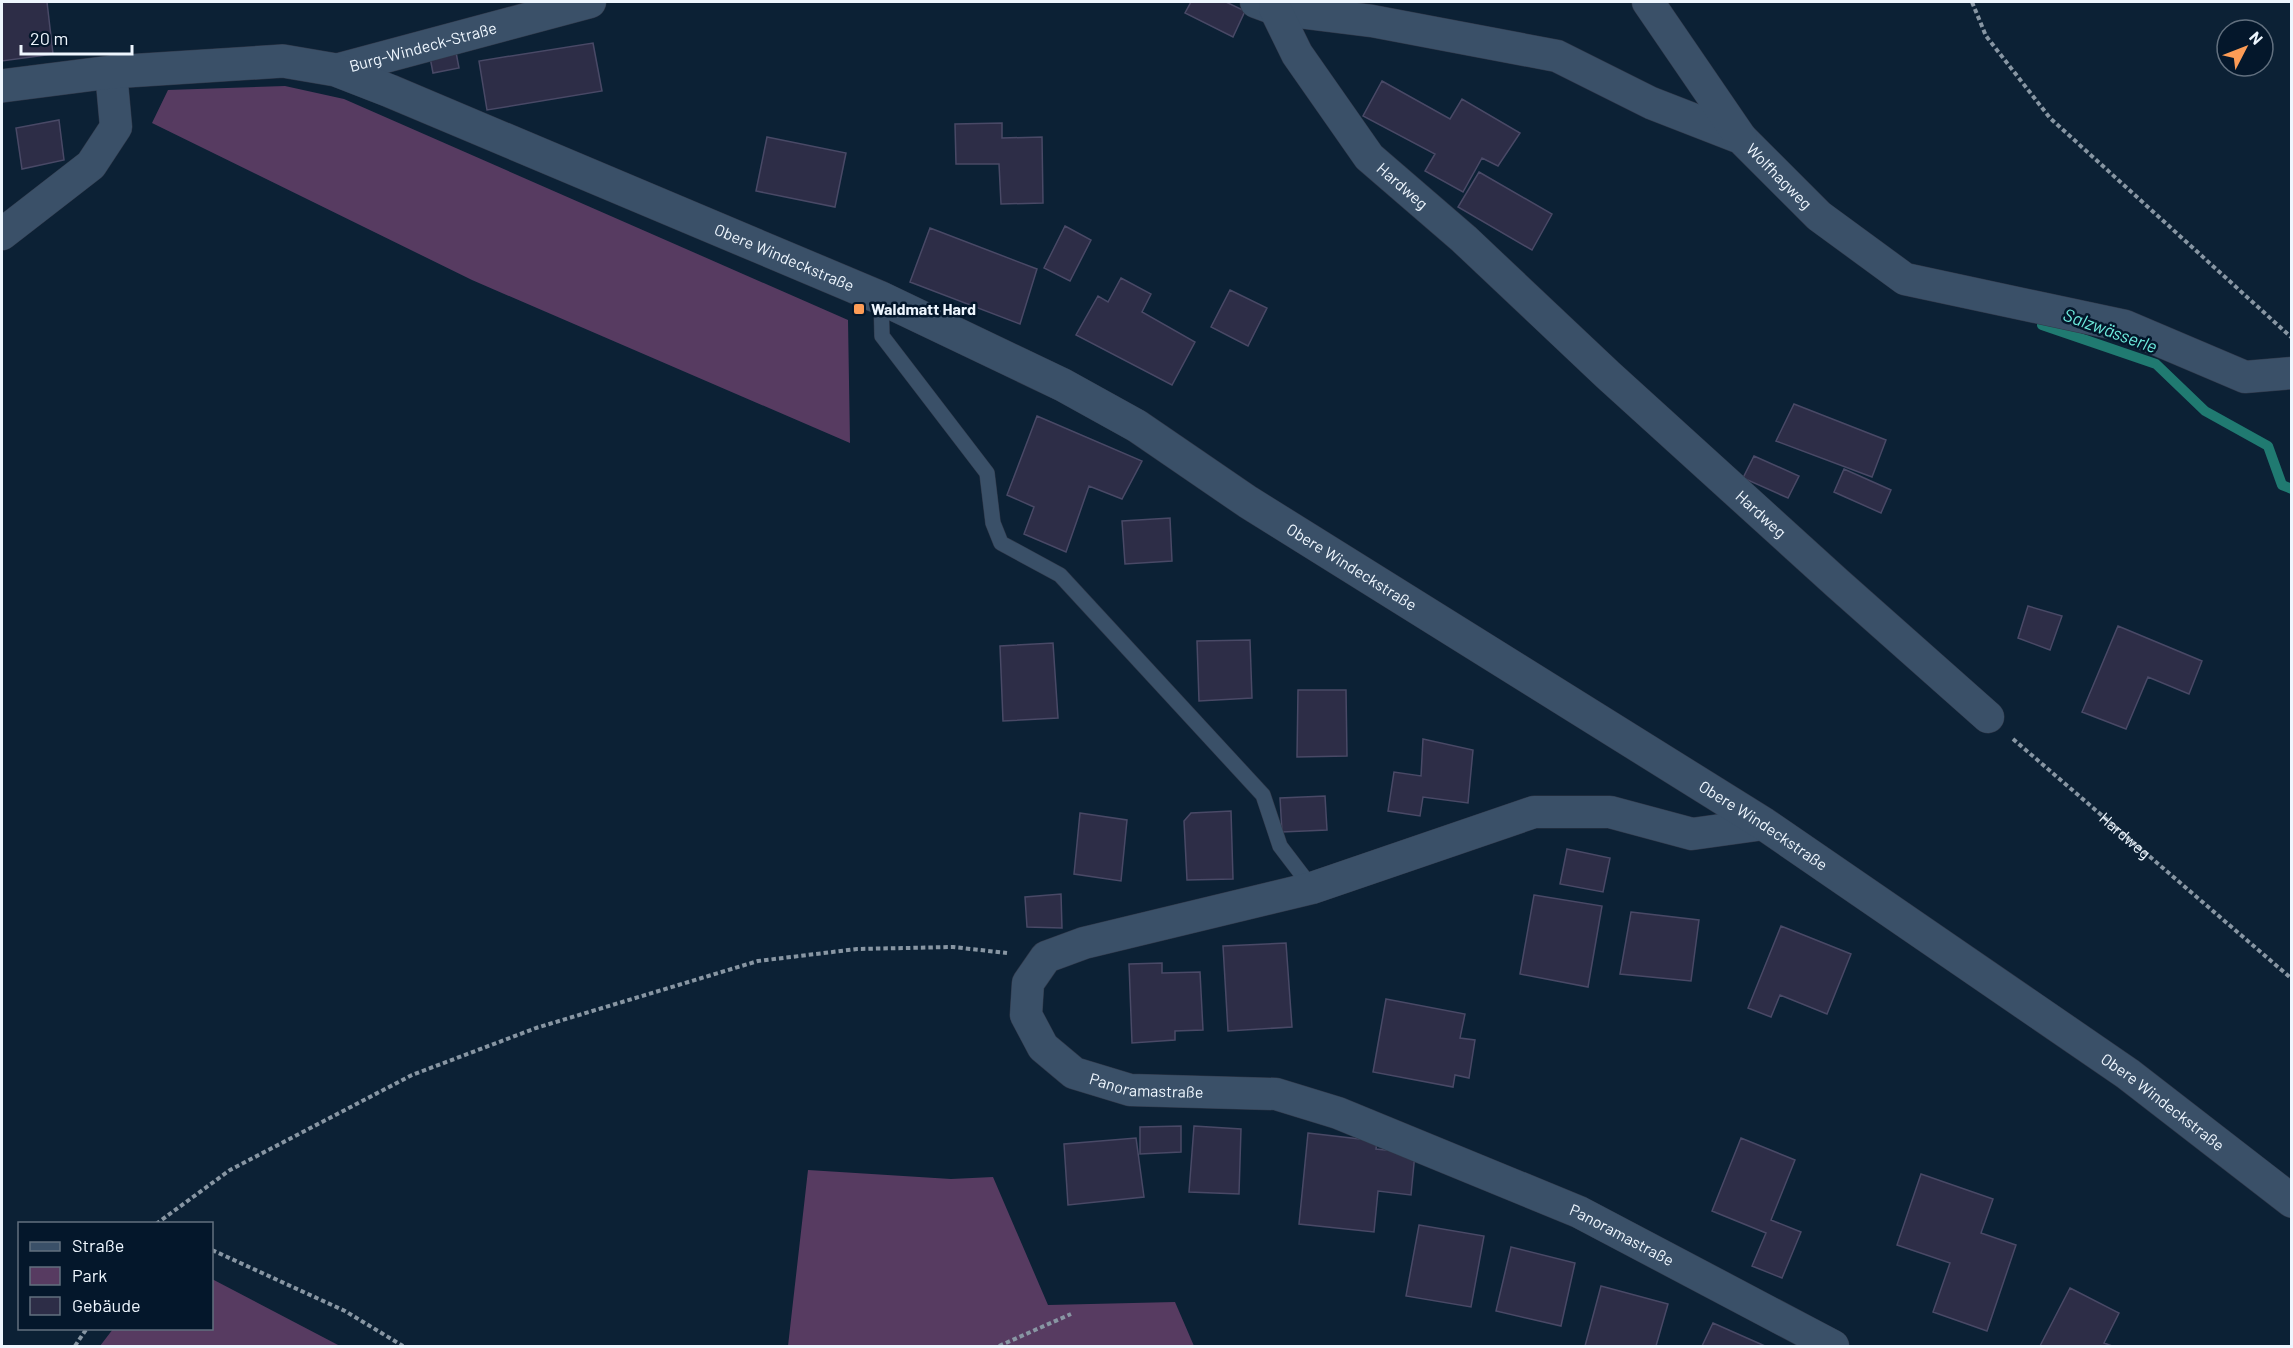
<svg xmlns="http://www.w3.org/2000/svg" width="2293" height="1348" font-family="Barlow,sans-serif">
<rect width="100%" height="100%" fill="#0c2135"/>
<path fill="#573b61" d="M 285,86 L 344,99 L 848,320 L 850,443 L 472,280 L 152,123 L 168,90 Z
M 808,1170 L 951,1179 L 993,1177 L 1048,1305 L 1175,1302 L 1194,1346 L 788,1346 Z
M 212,1279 L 340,1346 L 100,1346 L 113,1329 L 212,1328 Z"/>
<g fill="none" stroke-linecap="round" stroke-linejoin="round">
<path stroke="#207a71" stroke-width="10" d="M 2042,325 L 2156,364 L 2205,411 L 2268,446 L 2282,485 L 2292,489"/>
</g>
<path fill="#2d2d47" stroke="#494966" stroke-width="1.5" d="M 2,2 L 47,2 L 53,54 L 2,61 Z
M 1191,2 L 1226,2 L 1245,11 L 1233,37 L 1185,13 Z
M 593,43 L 602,91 L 487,110 L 479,61 Z
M 455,47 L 459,68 L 433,73 L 429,52 Z
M 1382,81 L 1450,119 L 1462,99 L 1520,133 L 1498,166 L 1482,158 L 1463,192 L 1425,171 L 1435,154 L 1363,116 Z
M 59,120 L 64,160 L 22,169 L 16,128 Z
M 1002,123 L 1002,138 L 1042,137 L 1043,203 L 1001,204 L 999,164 L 956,164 L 955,124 Z
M 767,137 L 846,153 L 835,207 L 756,191 Z
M 1479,172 L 1552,214 L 1532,250 L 1458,207 Z
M 1065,226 L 1091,240 L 1070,281 L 1044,268 Z
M 930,228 L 1037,269 L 1020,324 L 910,282 Z
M 1121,278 L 1151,294 L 1142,312 L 1195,342 L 1172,385 L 1076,335 L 1098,296 L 1108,302 Z
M 1230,290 L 1267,308 L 1248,346 L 1211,327 Z
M 1794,404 L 1886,440 L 1872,477 L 1776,441 Z
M 1037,416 L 1142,461 L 1122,499 L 1089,486 L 1066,552 L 1024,534 L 1034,507 L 1007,495 Z
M 1754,456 L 1799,476 L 1788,498 L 1743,478 Z
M 1844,469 L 1891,490 L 1881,513 L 1834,492 Z
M 1170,518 L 1172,561 L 1125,564 L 1122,521 Z
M 2028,606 L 2062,616 L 2050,650 L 2018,638 Z
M 2118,626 L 2202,661 L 2189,694 L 2148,677 L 2126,729 L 2082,712 Z
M 1250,640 L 1252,698 L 1199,701 L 1197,641 Z
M 1053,643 L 1058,718 L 1003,721 L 1000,646 Z
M 1298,690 L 1346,690 L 1347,756 L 1297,757 Z
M 1423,739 L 1473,750 L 1468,803 L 1423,797 L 1420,816 L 1388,811 L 1394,772 L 1421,776 Z
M 1325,796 L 1327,830 L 1282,832 L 1280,798 Z
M 1231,811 L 1233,879 L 1187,880 L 1184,821 L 1191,813 Z
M 1080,813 L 1127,820 L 1121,881 L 1074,874 Z
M 1567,849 L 1610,858 L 1603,892 L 1560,884 Z
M 1061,894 L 1062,928 L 1027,927 L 1025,897 Z
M 1534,895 L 1602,906 L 1588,987 L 1520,974 Z
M 1631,912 L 1699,920 L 1691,981 L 1620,974 Z
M 1781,926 L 1851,954 L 1827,1014 L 1780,995 L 1771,1017 L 1748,1008 Z
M 1286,943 L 1292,1027 L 1228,1031 L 1223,946 Z
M 1162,963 L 1162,973 L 1200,972 L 1203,1030 L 1175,1031 L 1175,1040 L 1132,1043 L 1129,964 Z
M 1386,999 L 1465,1014 L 1460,1038 L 1475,1040 L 1469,1078 L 1455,1075 L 1453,1087 L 1373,1072 Z
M 1181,1126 L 1181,1152 L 1140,1154 L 1140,1127 Z
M 1194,1126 L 1241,1129 L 1239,1194 L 1189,1192 Z
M 1308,1133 L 1377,1141 L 1376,1149 L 1415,1153 L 1411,1195 L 1378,1191 L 1374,1232 L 1299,1224 Z
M 1136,1138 L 1144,1197 L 1068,1205 L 1064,1144 Z
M 1741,1138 L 1795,1160 L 1771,1220 L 1801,1232 L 1782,1278 L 1752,1266 L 1766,1233 L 1712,1211 Z
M 1921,1174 L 1993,1199 L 1981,1233 L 2016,1245 L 1987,1331 L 1933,1312 L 1950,1263 L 1897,1245 Z
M 1419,1225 L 1484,1236 L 1471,1307 L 1406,1296 Z
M 1511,1247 L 1575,1263 L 1561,1326 L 1496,1311 Z
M 1601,1286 L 1668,1304 L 1656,1346 L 1585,1346 Z
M 2070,1288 L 2119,1313 L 2104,1343 L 2112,1346 L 2040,1346 Z
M 1713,1323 L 1765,1346 L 1702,1346 Z"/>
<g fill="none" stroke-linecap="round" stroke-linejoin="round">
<defs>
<path id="service" d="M 881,298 L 882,336 L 987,473 L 993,523 L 1001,543 L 1060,575 L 1263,795 L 1280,846 L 1312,888"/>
<g id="minor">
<path id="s2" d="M 1256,2 L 1275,9 L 1372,21 L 1557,56 L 1651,103 L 1741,138 L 1819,216 L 1905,279 L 2125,326 L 2245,377 L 2292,373"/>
<path d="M 1648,2 L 1741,138"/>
<path id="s3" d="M 1275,9 L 1297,54 L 1369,157 L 1464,239 L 1608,375 L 1837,583 L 1988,717"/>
<path id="s4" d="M 336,70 L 590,2"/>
<path d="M 2,234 L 91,165 L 116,127 L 111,72"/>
<path id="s5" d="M 1764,824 L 1692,834 L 1610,812 L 1534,812 L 1312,888 L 1084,943 L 1046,957 L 1028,983 L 1026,1015 L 1043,1047 L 1074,1073 L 1130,1090 L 1276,1094 L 1338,1113 L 1579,1212 L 1833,1346"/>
</g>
<g id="tertiary">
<path id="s6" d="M 2,86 L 111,72 L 283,61 L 336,70 L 390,91 L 881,298 L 1063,385 L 1137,426 L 1248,502 L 1764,824 L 2128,1074 L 2292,1201"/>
</g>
</defs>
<use href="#service" stroke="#303849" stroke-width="16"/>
<use href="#minor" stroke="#303849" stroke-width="33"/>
<use href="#tertiary" stroke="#303849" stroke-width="34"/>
<g stroke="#8896a3" stroke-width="4" stroke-dasharray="4.5 3" stroke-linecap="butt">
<path d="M 1972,2 L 1986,36 L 2050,118 L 2291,337"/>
<path id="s1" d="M 2013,739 L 2292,979"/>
<path d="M 156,1224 L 230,1170 L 412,1075 L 536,1028 L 758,961 L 857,949 L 953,947 L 1007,953"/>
<path d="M 212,1250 L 345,1311 L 403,1346"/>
<path d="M 75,1346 L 87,1328"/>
<path d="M 999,1346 L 1071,1314"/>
</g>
<use href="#service" stroke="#3a5068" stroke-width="15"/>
<use href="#minor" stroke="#3a5068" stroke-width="32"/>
<use href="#tertiary" stroke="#3a5068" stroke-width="33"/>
</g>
<rect fill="#fd9c56" stroke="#04172b" stroke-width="2" x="853" y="303" width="12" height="12" rx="3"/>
<g text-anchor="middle" stroke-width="5" stroke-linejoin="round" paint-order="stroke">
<g font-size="16" fill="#eef6fe" stroke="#04172b">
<text dy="6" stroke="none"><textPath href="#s4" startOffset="90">Burg-Windeck-Straße</textPath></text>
<text dy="6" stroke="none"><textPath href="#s2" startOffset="562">Wolfhagweg</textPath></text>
<text dy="6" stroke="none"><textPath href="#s3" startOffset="220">Hardweg</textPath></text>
<text dy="6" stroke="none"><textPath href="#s6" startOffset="822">Obere Windeckstraße</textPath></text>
<text dy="6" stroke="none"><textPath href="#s3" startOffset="706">Hardweg</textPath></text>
<text dy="6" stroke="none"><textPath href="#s6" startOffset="1470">Obere Windeckstraße</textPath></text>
<text dy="6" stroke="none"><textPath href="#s6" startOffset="1956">Obere Windeckstraße</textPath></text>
<text dy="6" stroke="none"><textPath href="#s1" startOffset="148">Hardweg</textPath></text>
<text dy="6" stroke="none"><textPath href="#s5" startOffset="958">Panoramastraße</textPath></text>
<text dy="6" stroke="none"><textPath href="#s6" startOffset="2442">Obere Windeckstraße</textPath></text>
<text dy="6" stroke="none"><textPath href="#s5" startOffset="1462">Panoramastraße</textPath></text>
</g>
<g font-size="16" font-weight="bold" fill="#eef6fe" stroke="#04172b" text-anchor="start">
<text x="871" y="315">Waldmatt Hard</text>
</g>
<g font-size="18" font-style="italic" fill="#6eebdd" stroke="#04172b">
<text transform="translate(2110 331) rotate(20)" y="6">Salzwässerle</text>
</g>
</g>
<rect width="2293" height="1348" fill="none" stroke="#eef6fe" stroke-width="6"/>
<rect x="18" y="1222" width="195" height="108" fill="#04172b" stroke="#62707f" stroke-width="1.5"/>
<rect x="30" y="1242" width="30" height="9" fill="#3a5068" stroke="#62707f" stroke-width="1.5"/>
<text x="72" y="1252" font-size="18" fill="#eef6fe">Straße</text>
<rect x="30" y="1267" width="30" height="18" fill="#573b61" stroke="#62707f" stroke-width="1.5"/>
<text x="72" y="1282" font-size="18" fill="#eef6fe">Park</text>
<rect x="30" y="1297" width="30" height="18" fill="#2d2d47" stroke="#62707f" stroke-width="1.5"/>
<text x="72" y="1312" font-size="18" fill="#eef6fe">Gebäude</text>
<g transform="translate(2245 48) rotate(48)"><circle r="28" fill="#04172b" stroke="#62707f" stroke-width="1.5"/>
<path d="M0-4.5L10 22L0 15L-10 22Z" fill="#fd9c56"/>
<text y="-9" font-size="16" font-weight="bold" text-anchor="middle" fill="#eef6fe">N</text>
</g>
<path d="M21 45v9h111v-9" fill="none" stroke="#eef6fe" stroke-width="3"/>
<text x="30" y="45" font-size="18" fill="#eef6fe" stroke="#04172b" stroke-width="4.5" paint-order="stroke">20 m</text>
</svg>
